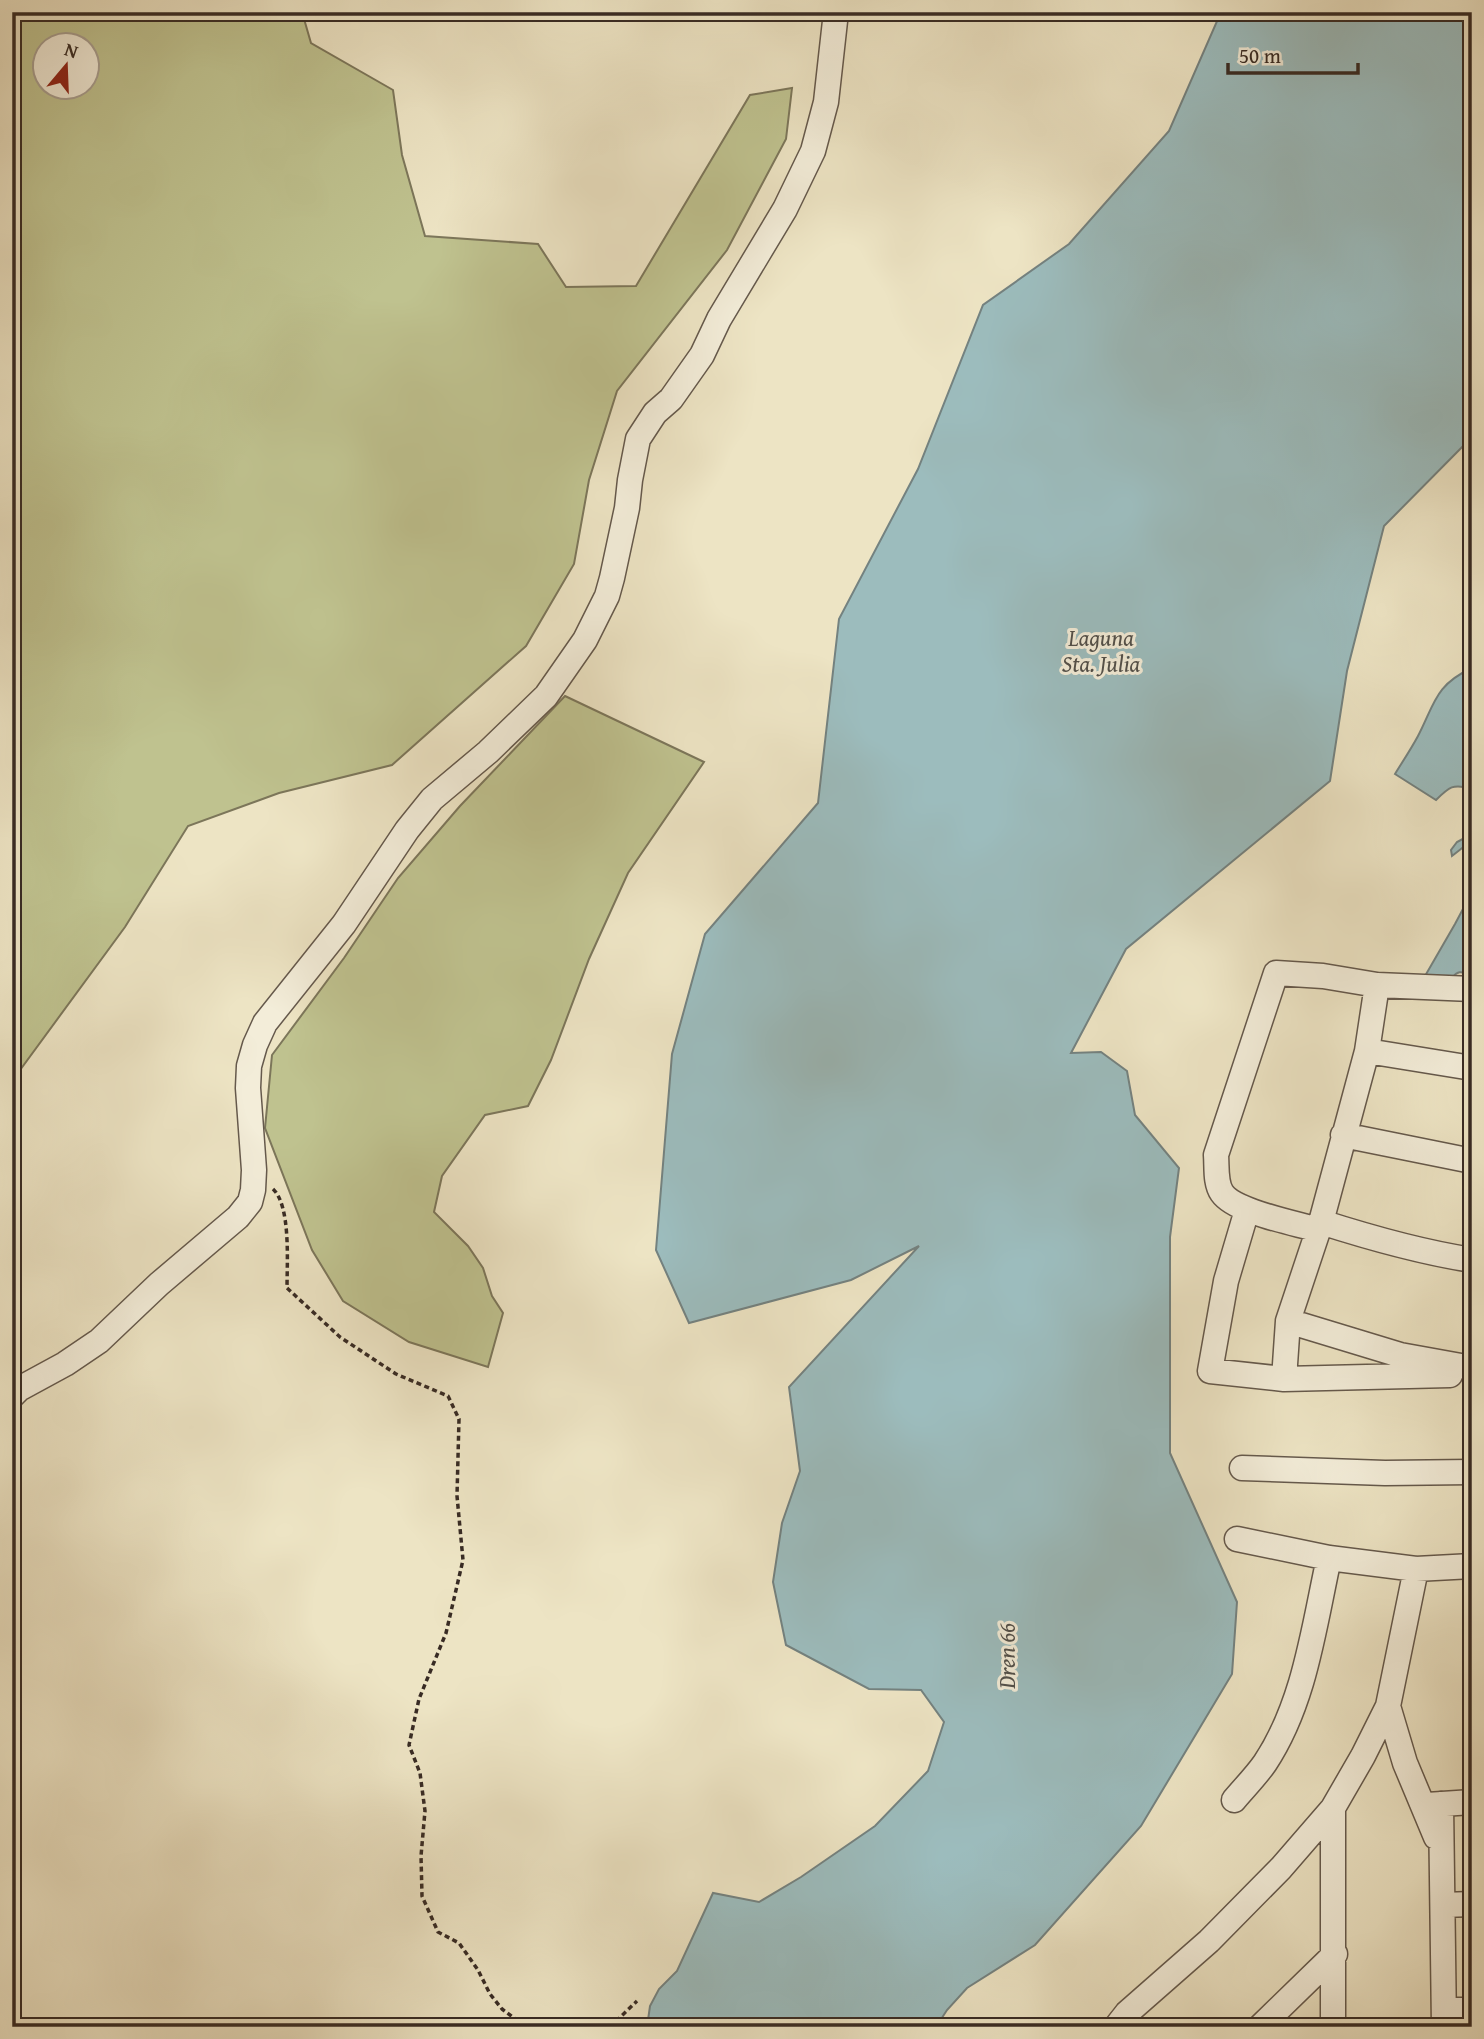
<svg xmlns="http://www.w3.org/2000/svg" width="1484" height="2039" font-family="'Gentium Book Plus',serif">
<rect width="100%" height="100%" fill="#ede4c4"/>
<filter id="stains"><feTurbulence type="fractalNoise" baseFrequency=".00286" numOctaves="4"/><feColorMatrix values="0 0 0 0 .2 0 0 0 0 .09 0 0 0 0 .02 0 0 0 .5 -.17"/></filter>
<radialGradient id="worn" r=".72"><stop offset=".6" stop-color="#630" stop-opacity="0"/><stop offset="1" stop-color="#630" stop-opacity=".3"/></radialGradient>
<path fill="#bfc28f" stroke="#7c765a" stroke-width="2" fill-rule="evenodd" d="M 12,12 L 302,12 L 311,43 L 393,90 L 402,155 L 425,236 L 538,244 L 566,287 L 636,286 L 750,95 L 792,88 L 786,139 L 727,250 L 617,391 L 589,480 L 574,564 L 526,646 L 392,765 L 279,793 L 188,826 L 125,927 L 12,1081 ZM 46,46 L 88,46 L 88,88 L 46,88 Z
M 565,696 L 704,762 L 628,873 L 589,959 L 551,1060 L 528,1106 L 485,1115 L 442,1176 L 434,1212 L 468,1246 L 483,1268 L 492,1296 L 503,1313 L 488,1367 L 409,1342 L 343,1301 L 312,1250 L 265,1128 L 272,1055 L 344,958 L 398,878 L 460,806 Z"/>
<path fill="#9cbcbd" stroke="#748280" stroke-width="2" d="M 1221,12 L 1472,12 L 1472,437 L 1384,526 L 1347,671 L 1330,781 L 1126,949 L 1071,1053 L 1101,1052 L 1127,1071 L 1135,1115 L 1179,1168 L 1170,1237 L 1170,1453 L 1237,1602 L 1232,1674 L 1141,1826 L 1035,1945 L 967,1988 L 947,2010 L 936,2027 L 647,2027 L 650,2006 L 659,1989 L 677,1971 L 713,1893 L 759,1902 L 801,1877 L 875,1826 L 928,1771 L 944,1722 L 921,1690 L 869,1689 L 786,1645 L 773,1582 L 782,1523 L 800,1471 L 789,1387 L 919,1246 L 851,1280 L 689,1323 L 656,1250 L 672,1054 L 705,934 L 818,803 L 839,619 L 918,469 L 983,305 L 1069,244 L 1169,131 Z
M 1472,668 L 1472,789 C 1453,783 1449,787 1436,800 L 1395,774 C 1403,761 1411,749 1418,736 C 1435,703 1435,685 1472,668 Z
M 1472,827 L 1472,846 L 1466,845 L 1452,856 L 1451,850 L 1457,842 L 1470,835 Z
M 1472,892 L 1472,975 C 1463,973 1459,969 1453,977 L 1425,976 L 1455,924 Z"/>
<g fill="none" stroke-linecap="round" stroke-linejoin="round">
<defs>
<path id="minor" d="M 1367,1051 L 1472,1068
M 1343,1135 L 1472,1161
M 1247,1210 L 1226,1281 L 1210,1371 L 1284,1379 L 1288,1321 L 1321,1222 L 1367,1051 L 1377,985
M 1321,1222 C 1371,1238 1420,1252 1472,1260
M 1318,1230 C 1295,1223 1235,1212 1222,1193 C 1215,1183 1217,1167 1216,1155 L 1276,973 L 1323,976 L 1377,985 L 1472,989
M 1288,1321 L 1400,1355 L 1472,1368
M 1284,1379 L 1450,1375
M 12,1396 L 19,1389 L 65,1364 L 99,1341 L 159,1284 L 238,1217 L 250,1202 L 253,1190 L 254,1170 L 248,1088 L 249,1066 L 255,1045 L 265,1023 L 344,924 L 407,830 L 432,799 L 488,752 L 546,696 L 585,640 L 607,596 L 612,578 L 627,508 L 630,480 L 638,439 L 655,413 L 671,399 L 702,355 L 719,319 L 785,209 L 813,151 L 826,102 L 836,12
M 1242,1468 L 1385,1473 L 1472,1472
M 1237,1539 L 1329,1558 L 1416,1569 L 1472,1566
M 1388,1706 L 1405,1763 L 1436,1837
M 1234,1800 C 1244,1788 1256,1776 1265,1763 C 1305,1703 1314,1626 1329,1558
M 1441,1804 L 1444,2027
M 1427,1805 L 1472,1802
M 1333,1808 L 1333,2027
M 1443,1905 L 1472,1904
M 1444,2010 L 1472,2010
M 1116,2027 L 1127,2013 L 1209,1941 L 1281,1868 L 1333,1808 L 1363,1756 L 1388,1706 L 1416,1569
M 1260,2027 L 1335,1954"/>
</defs>
<use href="#minor" stroke="#65594c" stroke-width="27"/>
<path stroke="#382b24" stroke-width="3.5" stroke-dasharray="5 3.5" stroke-linecap="butt" d="M 273,1189 C 291,1206 287,1263 287,1288 L 340,1337 L 396,1374 L 448,1396 L 459,1419 L 457,1496 L 463,1560 L 446,1633 L 419,1699 L 409,1745 L 420,1773 L 425,1811 L 421,1856 L 422,1896 L 438,1932 L 459,1943 L 478,1970 L 490,1994 L 502,2009 L 526,2027
M 610,2027 L 637,2001"/>
<use href="#minor" stroke="#f3edd9" stroke-width="24"/>
</g>
<g text-anchor="middle" stroke-width="6" stroke-linejoin="round" paint-order="stroke">
<g font-size="23" font-style="italic" fill="#514f4a" stroke="#f3edd9">
<text x="1101" y="646">Laguna<tspan x="1101" dy="26">Sta. Julia</tspan></text>
<text transform="translate(1007 1656) rotate(-90)" y="8">Dren 66</text>
</g>
</g>
<rect width="1484" height="2039" fill="none" stroke="#ede4c4" stroke-width="42"/>
<rect x="14" y="14" width="1456" height="2011" fill="none" stroke="#382b24" stroke-width="3.5"/>
<rect x="21" y="21" width="1442" height="1997" fill="none" stroke="#382b24" stroke-width="2"/>
<g transform="translate(66 66) rotate(19)"><circle r="33" fill="#f3edd9" stroke="#a89f91" stroke-width="2"/>
<path d="M0-5L12 26L0 18L-12 26Z" fill="#8f2418"/>
<text y="-10" font-size="19" font-weight="bold" text-anchor="middle" fill="#382b24">N</text>
</g>
<path d="M1228 63v10h130v-10" fill="none" stroke="#382b24" stroke-width="3.5"/>
<text x="1239" y="63" font-size="21" fill="#382b24" stroke="#f3edd9" stroke-width="5" paint-order="stroke">50 m</text>
<rect width="100%" height="100%" filter="url(#stains)"/>
<rect width="100%" height="100%" fill="url(#worn)"/>
</svg>
